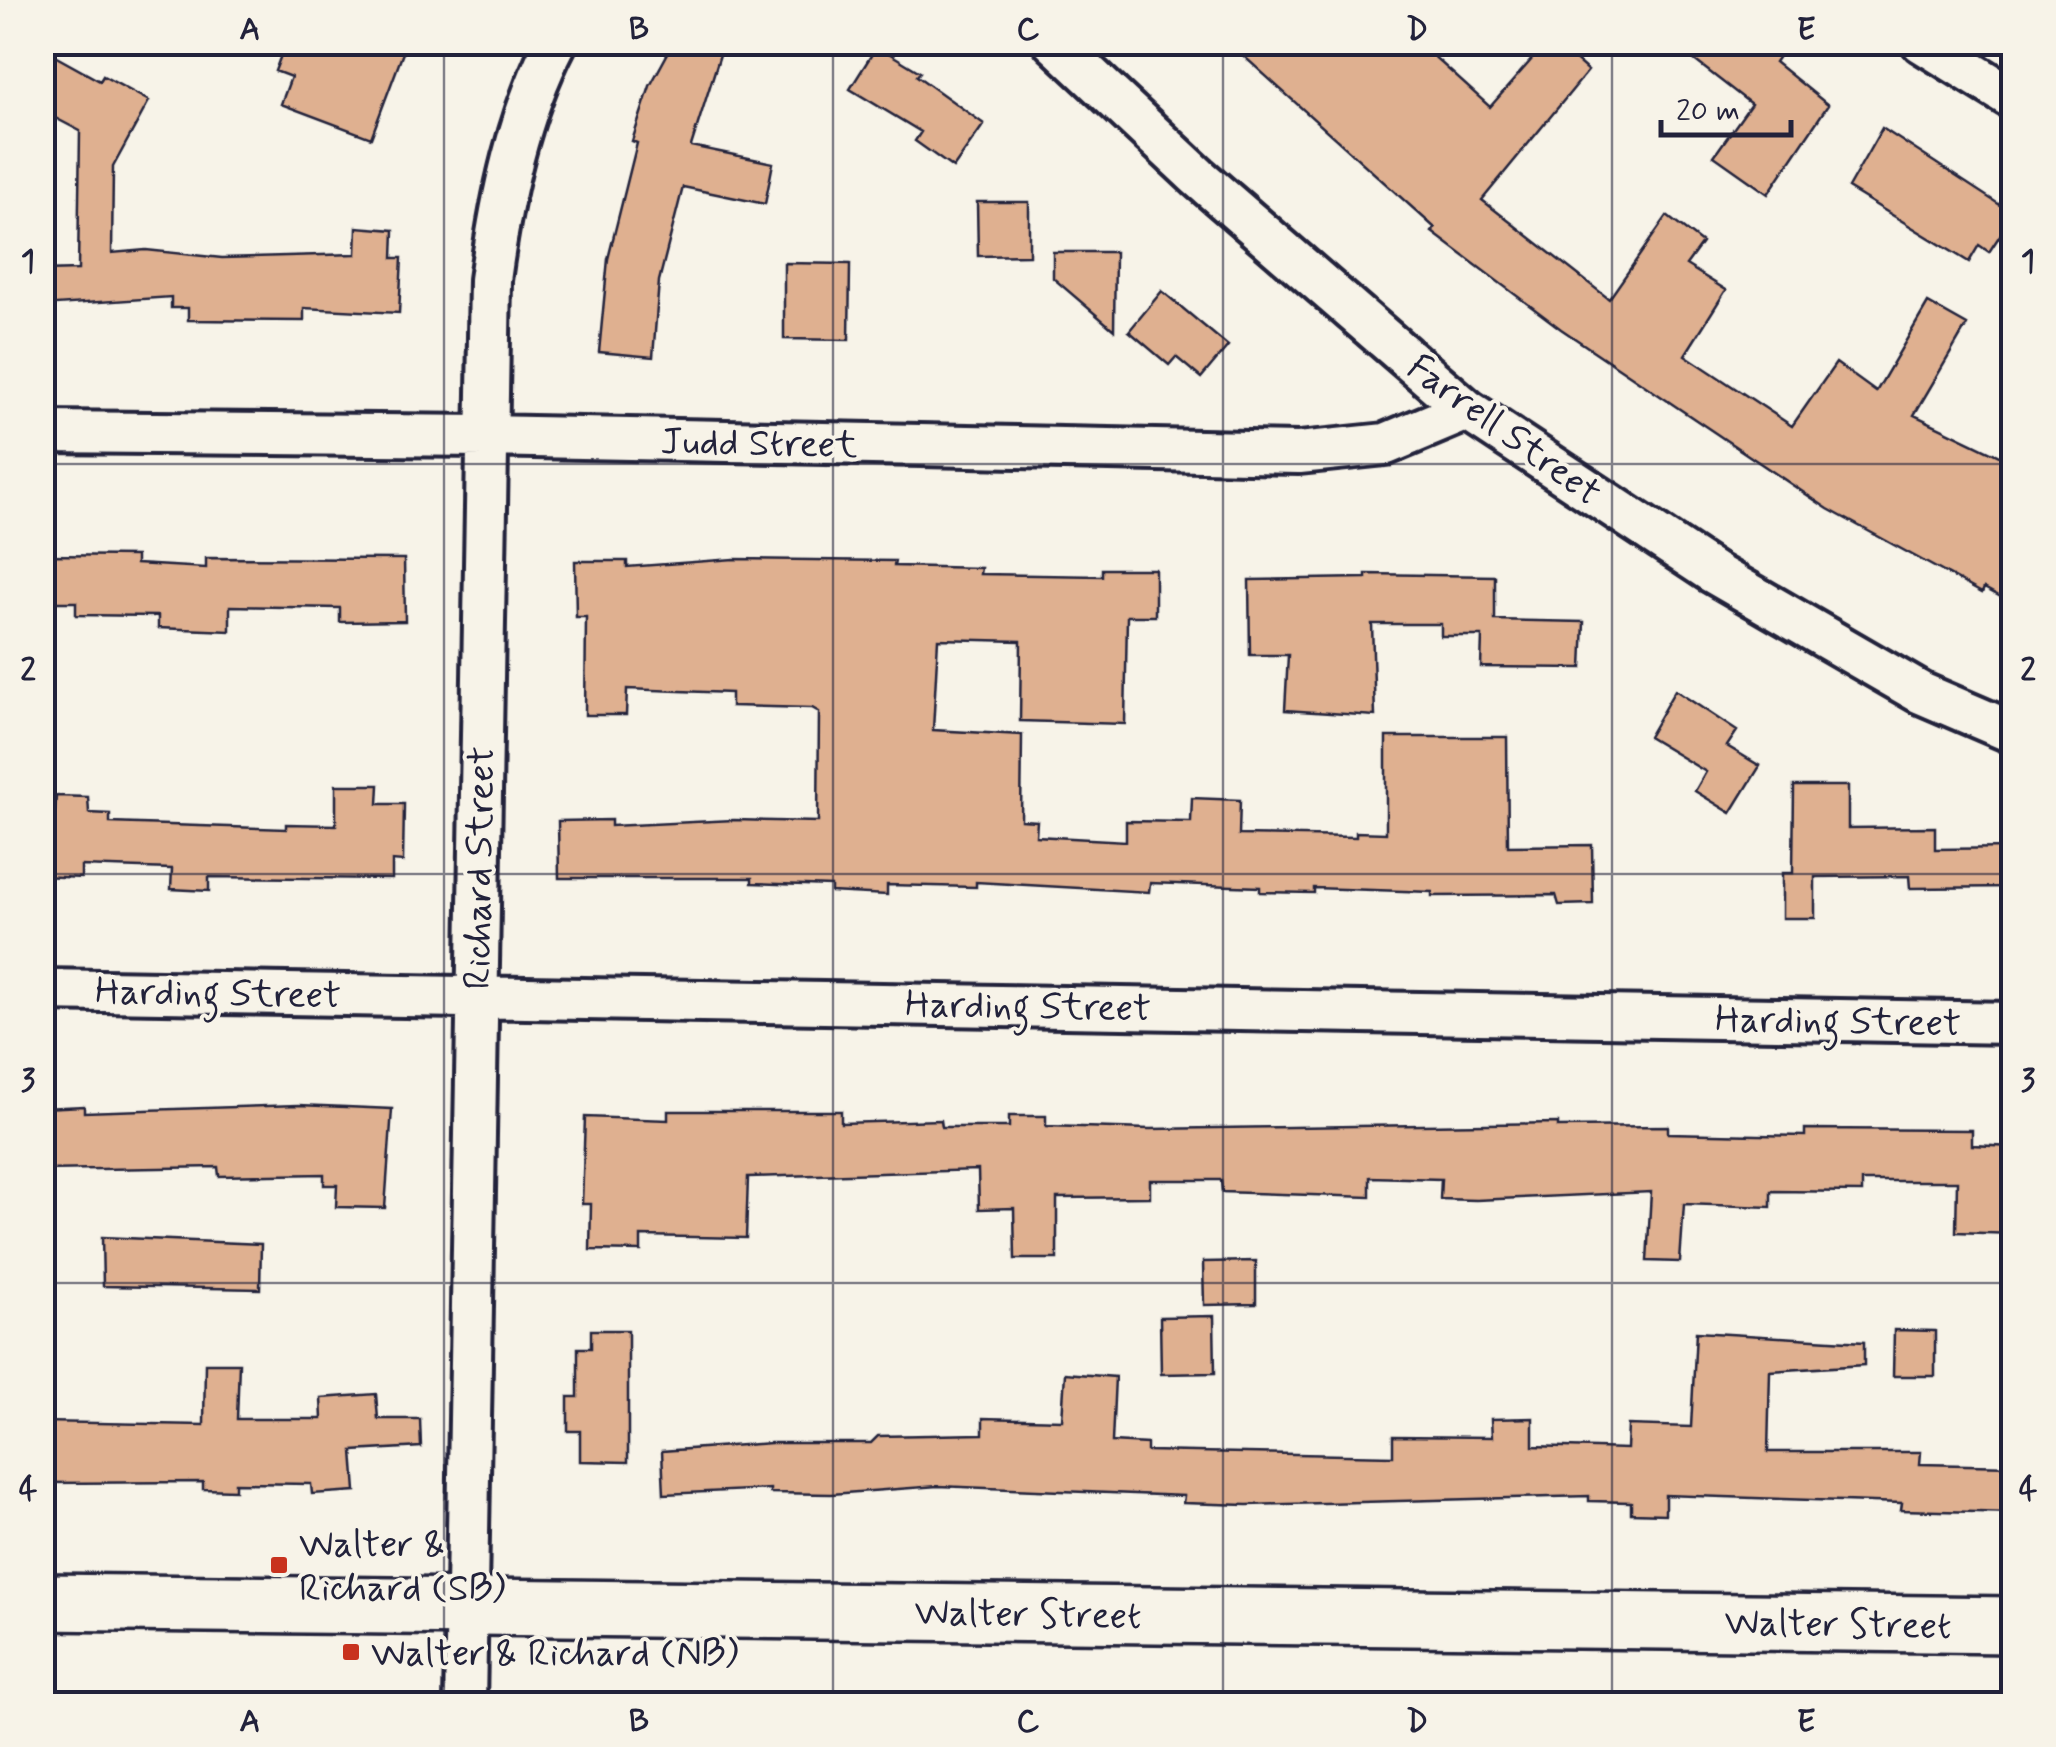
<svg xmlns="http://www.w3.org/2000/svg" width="2056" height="1747" font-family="Mynerve,sans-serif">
<rect width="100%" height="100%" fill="#f7f3e8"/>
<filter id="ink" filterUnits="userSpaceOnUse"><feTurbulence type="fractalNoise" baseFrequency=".01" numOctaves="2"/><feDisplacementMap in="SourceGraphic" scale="20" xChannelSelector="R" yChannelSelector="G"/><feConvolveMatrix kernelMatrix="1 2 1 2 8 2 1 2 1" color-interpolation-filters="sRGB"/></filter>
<g filter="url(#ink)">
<path fill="#dfb090" stroke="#22223b" stroke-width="2.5" d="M 286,42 L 407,42 L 371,138 L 281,104 L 291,77 L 275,71 Z
M 674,42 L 724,42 L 691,146 L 773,163 L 765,204 L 683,187 L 659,281 L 653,357 L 599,352 L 608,259 L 637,143 L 632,141 L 650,86 Z
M 1228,42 L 1418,42 L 1490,107 L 1547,42 L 1555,42 L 1588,71 L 1482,200 L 1609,299 L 1667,216 L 1702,243 L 1686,265 L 1726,290 L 1685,355 L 1792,426 L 1836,363 L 1876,392 L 1928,303 L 1967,325 L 1914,415 L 2014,463 L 2014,604 L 1984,588 L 1982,593 L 1828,509 L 1561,329 L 1432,232 L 1435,228 Z
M 1671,42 L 1789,42 L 1775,62 L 1828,105 L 1768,194 L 1714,156 L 1751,104 Z
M 877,46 L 920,72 L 917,76 L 984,124 L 953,168 L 915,141 L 921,132 L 850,89 Z
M 42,49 L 100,81 L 103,76 L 149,101 L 113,167 L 112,253 L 146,250 L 222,258 L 356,254 L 357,227 L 394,230 L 393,258 L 402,258 L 399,313 L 304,308 L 304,321 L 188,320 L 188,308 L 171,308 L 171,297 L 42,306 L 42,271 L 78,270 L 80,131 L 42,111 Z
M 1882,128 L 2014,214 L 1989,252 L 1979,245 L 1969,262 L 1848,188 Z
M 977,202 L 1029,202 L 1029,255 L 978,256 Z
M 1053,252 L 1115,252 L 1114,330 L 1053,278 Z
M 784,263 L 850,264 L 849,340 L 784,339 Z
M 1162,291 L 1228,346 L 1201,378 L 1176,357 L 1169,365 L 1129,331 Z
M 42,555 L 136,556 L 136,564 L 206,568 L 206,558 L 404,559 L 405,621 L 340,622 L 340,608 L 230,606 L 230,631 L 158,628 L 158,616 L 76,615 L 76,602 L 42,602 Z
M 734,559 L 895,561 L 894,566 L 981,568 L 980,574 L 1102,576 L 1102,569 L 1155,569 L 1155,616 L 1127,616 L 1125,724 L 1020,721 L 1021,641 L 938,639 L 933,730 L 1022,735 L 1021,820 L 1037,821 L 1036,836 L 1126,841 L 1126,821 L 1191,822 L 1192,798 L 1240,800 L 1239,835 L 1356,837 L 1356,832 L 1386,833 L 1386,737 L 1507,737 L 1508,846 L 1592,845 L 1593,904 L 1559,905 L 1556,895 L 1432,896 L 1432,892 L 1314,888 L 1314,893 L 1260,892 L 1260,887 L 1150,883 L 1149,892 L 976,882 L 976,887 L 887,885 L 887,895 L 831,892 L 831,886 L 752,883 L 752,878 L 559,878 L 558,821 L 611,820 L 611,826 L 734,820 L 818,822 L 819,712 L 812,708 L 731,706 L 731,693 L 627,689 L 626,715 L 585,715 L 586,617 L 576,617 L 575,561 L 627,561 L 627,567 Z
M 1366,574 L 1495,576 L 1495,620 L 1584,622 L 1582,668 L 1481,667 L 1482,636 L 1441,636 L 1441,624 L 1372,624 L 1375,716 L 1285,710 L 1288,655 L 1250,655 L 1249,580 L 1366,578 Z
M 1675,690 L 1737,731 L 1727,746 L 1760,766 L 1731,813 L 1695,791 L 1706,772 L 1648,737 Z
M 336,785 L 379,785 L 378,804 L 404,804 L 403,862 L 392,861 L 392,879 L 209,877 L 209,891 L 171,889 L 172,869 L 81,866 L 81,878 L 42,876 L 42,811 L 55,811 L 56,796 L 88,797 L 89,813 L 110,814 L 110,823 L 286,829 L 286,824 L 336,825 Z
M 1794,786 L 1848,786 L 1848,828 L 1935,827 L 1935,849 L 2014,848 L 2014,887 L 1910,888 L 1909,876 L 1815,877 L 1815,918 L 1782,918 L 1782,873 L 1793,873 Z
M 299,1105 L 392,1109 L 385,1208 L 336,1207 L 337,1185 L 324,1185 L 324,1174 L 219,1176 L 218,1167 L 42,1170 L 42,1108 L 84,1106 L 84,1112 Z
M 668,1111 L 841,1111 L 841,1123 L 941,1120 L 942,1127 L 1009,1127 L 1009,1116 L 1046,1116 L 1046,1126 L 1150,1129 L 1558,1123 L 1558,1127 L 1668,1126 L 1668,1133 L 1805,1136 L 1805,1129 L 1972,1130 L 1972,1145 L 2014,1147 L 2014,1234 L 1956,1232 L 1957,1181 L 1862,1181 L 1862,1192 L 1771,1191 L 1771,1207 L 1684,1204 L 1680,1262 L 1647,1261 L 1651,1192 L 1476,1200 L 1440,1199 L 1441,1179 L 1370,1177 L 1370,1197 L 1222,1192 L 1221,1180 L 1150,1180 L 1150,1197 L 1057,1198 L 1057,1259 L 1015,1259 L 1014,1208 L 979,1209 L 978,1170 L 748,1177 L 746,1238 L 641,1236 L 641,1251 L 590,1250 L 591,1204 L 582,1204 L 585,1117 L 668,1120 Z
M 102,1237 L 261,1244 L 260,1289 L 103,1286 Z
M 1256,1261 L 1256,1304 L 1204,1305 L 1203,1262 Z
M 1214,1316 L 1215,1373 L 1161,1374 L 1160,1317 Z
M 591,1330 L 628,1330 L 628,1462 L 580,1461 L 580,1431 L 568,1431 L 568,1397 L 578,1397 L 578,1348 L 591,1348 Z
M 1894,1330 L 1935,1331 L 1935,1376 L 1893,1376 Z
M 1696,1332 L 1864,1342 L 1864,1365 L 1770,1371 L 1768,1452 L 1921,1452 L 1920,1464 L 2014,1466 L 2014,1513 L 1901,1510 L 1902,1503 L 1665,1495 L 1665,1514 L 1631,1513 L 1631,1502 L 1589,1501 L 1589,1496 L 1247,1505 L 1183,1503 L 1184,1496 L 938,1486 L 831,1494 L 770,1493 L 770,1489 L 664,1494 L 662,1451 L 771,1443 L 871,1443 L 878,1436 L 983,1434 L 983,1418 L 1062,1420 L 1065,1373 L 1115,1377 L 1112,1442 L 1147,1444 L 1147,1451 L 1393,1456 L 1393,1436 L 1492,1437 L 1491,1419 L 1533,1418 L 1533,1446 L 1627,1449 L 1628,1425 L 1691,1427 Z
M 205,1363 L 239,1363 L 237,1419 L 322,1419 L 321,1398 L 376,1394 L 378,1419 L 420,1419 L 421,1447 L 353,1451 L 356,1491 L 312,1494 L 311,1484 L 235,1483 L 235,1490 L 203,1489 L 203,1482 L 42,1483 L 42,1422 L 204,1425 Z"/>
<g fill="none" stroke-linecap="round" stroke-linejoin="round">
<defs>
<path id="street" d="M 1054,42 L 1198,177 L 1467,410 L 1712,572 L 1921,693 L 2014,733
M 1922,42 L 2014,99
M 42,432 L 485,436 L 1299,453 L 1386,444 L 1467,410
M 42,990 L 2014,1023
M 465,1704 L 490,280 C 501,199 518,115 556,42"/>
<path id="secondary" d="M 42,1602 L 2014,1625"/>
</defs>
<use href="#street" stroke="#22223b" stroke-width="48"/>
<use href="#secondary" stroke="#22223b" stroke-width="62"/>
<use href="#street" stroke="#f7f3e8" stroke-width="40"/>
<use href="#secondary" stroke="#f7f3e8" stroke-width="55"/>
</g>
</g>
<path fill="none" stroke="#22223b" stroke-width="2.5" stroke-opacity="0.55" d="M 444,42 L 444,1704M 833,42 L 833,1704M 1223,42 L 1223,1704M 1612,42 L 1612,1704M 42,464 L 2014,464M 42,874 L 2014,874M 42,1283 L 2014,1283"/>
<g fill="#c8321e" stroke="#f7f3e8" stroke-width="4">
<rect x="269" y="1555" width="20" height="20" rx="5"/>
<rect x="341" y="1642" width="20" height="20" rx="5"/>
</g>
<g text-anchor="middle" stroke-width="8" stroke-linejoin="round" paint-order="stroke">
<g font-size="38" fill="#22223b" stroke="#f7f3e8">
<text transform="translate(1505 429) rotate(36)" y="13">Farrell Street</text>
<text transform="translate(759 442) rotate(1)" y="13">Judd Street</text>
<text transform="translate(478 868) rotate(-89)" y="13">Richard Street</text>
<text transform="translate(218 992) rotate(1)" y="13">Harding Street</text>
<text transform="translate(1028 1005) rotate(1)" y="13">Harding Street</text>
<text transform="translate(1838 1020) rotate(1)" y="13">Harding Street</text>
<text transform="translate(1028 1613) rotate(1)" y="13">Walter Street</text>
<text transform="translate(1838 1623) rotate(1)" y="13">Walter Street</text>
</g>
<g font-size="38" fill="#22223b" stroke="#f7f3e8" text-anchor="start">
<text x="299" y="1556">Walter &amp;<tspan x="299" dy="44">Richard (SB)</tspan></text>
<text x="371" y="1665">Walter &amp; Richard (NB)</text>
</g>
</g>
<rect width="2056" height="1747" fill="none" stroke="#f7f3e8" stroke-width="110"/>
<path d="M1661 120v15h130v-15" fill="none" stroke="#22223b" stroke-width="5"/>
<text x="1676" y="120" font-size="30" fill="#22223b" stroke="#f7f3e8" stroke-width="8" paint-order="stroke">20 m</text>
<rect x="55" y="55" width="1946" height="1637" fill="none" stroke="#22223b" stroke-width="4"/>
<g font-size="32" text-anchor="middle" font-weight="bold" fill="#22223b">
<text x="250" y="39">A</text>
<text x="639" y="39">B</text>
<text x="1028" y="39">C</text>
<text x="1417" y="39">D</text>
<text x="1806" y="39">E</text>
<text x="28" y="271">1</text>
<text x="2028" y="271">1</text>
<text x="28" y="680">2</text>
<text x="2028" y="680">2</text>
<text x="28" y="1090">3</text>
<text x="2028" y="1090">3</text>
<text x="28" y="1499">4</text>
<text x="2028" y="1499">4</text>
<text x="250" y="1731">A</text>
<text x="639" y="1731">B</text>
<text x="1028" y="1731">C</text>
<text x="1417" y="1731">D</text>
<text x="1806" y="1731">E</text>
</g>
</svg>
